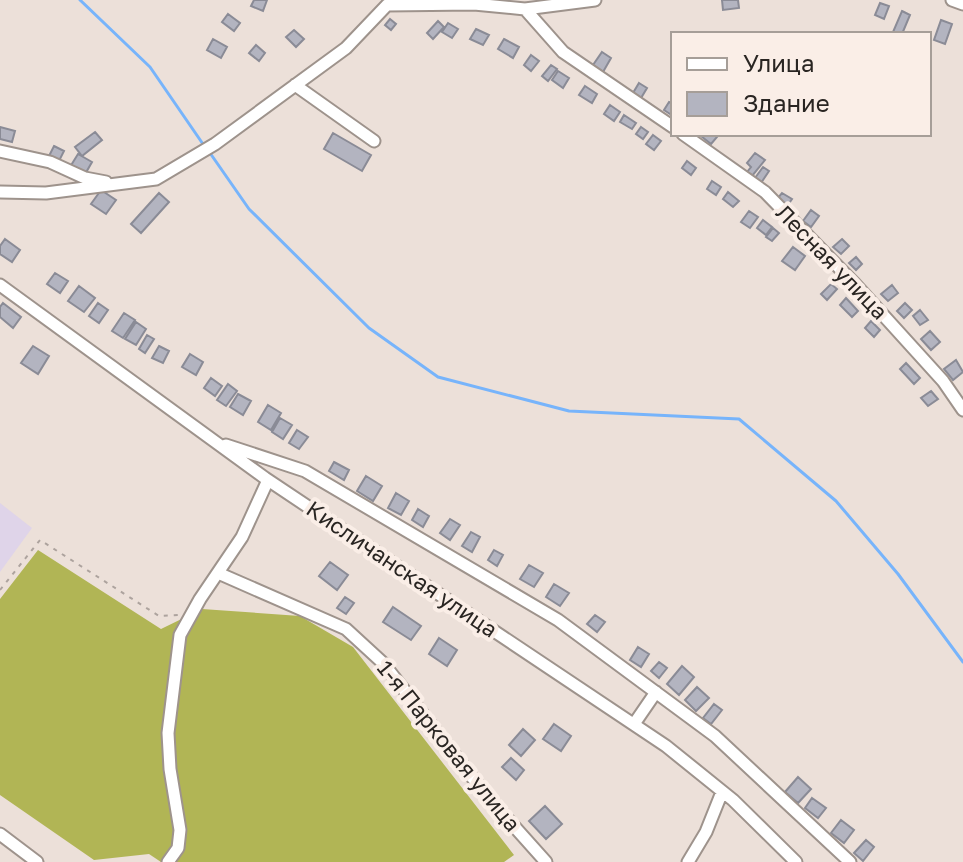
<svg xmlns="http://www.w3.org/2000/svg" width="963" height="862" font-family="'Golos Text',sans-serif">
<rect width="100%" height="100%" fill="#ece0d9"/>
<path fill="#dfd4e9" d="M 0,503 L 32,528 L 0,572 Z"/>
<path fill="#b1b555" d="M 38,550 L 161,629 L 202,609 L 300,616 L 353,647 L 514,855 L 504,862 L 161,862 L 149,854 L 94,860 L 0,795 L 0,599 Z"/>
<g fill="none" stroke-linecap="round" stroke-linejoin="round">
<path stroke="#77b4fb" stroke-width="3" d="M 80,0 L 150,67 L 205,147
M 210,153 L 249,209 L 369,328 L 438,377 L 569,411 L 739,419 L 836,501 L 898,574 L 963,662"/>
</g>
<path fill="#b3b4c0" stroke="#8a8b96" stroke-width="2" d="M 254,0 L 267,0 L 263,11 L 251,6 Z
M 722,0 L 738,0 L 739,8 L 723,10 Z
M 880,3 L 889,6 L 884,19 L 875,15 Z
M 902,11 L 910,15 L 902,34 L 893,32 Z
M 228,14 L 240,23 L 234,31 L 222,22 Z
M 390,19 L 396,24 L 391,30 L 385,25 Z
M 941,20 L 952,24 L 945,44 L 934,40 Z
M 438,21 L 444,27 L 433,39 L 427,33 Z
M 448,23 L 458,29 L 452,38 L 442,32 Z
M 476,29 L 489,35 L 483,45 L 470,39 Z
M 294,30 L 304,39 L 296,47 L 286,37 Z
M 213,39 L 227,47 L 221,58 L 207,50 Z
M 504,39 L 519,47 L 513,58 L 498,49 Z
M 256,45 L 265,53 L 259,61 L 249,53 Z
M 602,52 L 611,58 L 603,72 L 593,65 Z
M 531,55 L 539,61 L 531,71 L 524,65 Z
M 551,65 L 557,69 L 548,81 L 542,76 Z
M 558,71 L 569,78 L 563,88 L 552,80 Z
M 639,83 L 647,88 L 641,98 L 633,93 Z
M 585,86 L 597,94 L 592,103 L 579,95 Z
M 669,102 L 673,104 L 673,116 L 664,110 Z
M 610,105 L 620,112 L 614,121 L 604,114 Z
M 624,115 L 636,123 L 632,129 L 620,122 Z
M 0,127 L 15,131 L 12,142 L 0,139 Z
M 641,127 L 648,132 L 643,139 L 636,134 Z
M 95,132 L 102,140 L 82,156 L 75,147 Z
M 333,133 L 371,155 L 362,171 L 324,149 Z
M 702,134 L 713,134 L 717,137 L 711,144 L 701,136 Z
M 653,135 L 661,141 L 654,150 L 646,144 Z
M 54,146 L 64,151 L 59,161 L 49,156 Z
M 755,153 L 765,160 L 752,176 L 747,172 L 751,167 L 747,163 Z
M 78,154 L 92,162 L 84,176 L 70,167 Z
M 687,161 L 696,168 L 691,175 L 682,168 Z
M 763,167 L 769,171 L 761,183 L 755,178 Z
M 712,181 L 721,187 L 716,195 L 707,189 Z
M 101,190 L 116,200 L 106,214 L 91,204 Z
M 728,192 L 739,201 L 733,207 L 723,199 Z
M 159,193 L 169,202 L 141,233 L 131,224 Z
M 782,193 L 792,199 L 787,206 L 777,199 Z
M 811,210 L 819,216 L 811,227 L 803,221 Z
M 749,211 L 758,217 L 750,228 L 741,222 Z
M 763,220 L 772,227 L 766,235 L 757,228 Z
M 773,228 L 779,233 L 772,241 L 766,237 Z
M 5,239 L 20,250 L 12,262 L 0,254 L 0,246 Z
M 842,239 L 849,246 L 841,254 L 833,247 Z
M 793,247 L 805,256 L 795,270 L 782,261 Z
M 856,257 L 862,264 L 856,270 L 849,263 Z
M 55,273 L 68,281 L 60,293 L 47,284 Z
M 831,284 L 837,289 L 827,300 L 821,294 Z
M 892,285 L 898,293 L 888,301 L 881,294 Z
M 79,286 L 95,298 L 84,312 L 68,301 Z
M 846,298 L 858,311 L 852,317 L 840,305 Z
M 3,303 L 21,317 L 13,328 L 0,317 L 0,307 Z
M 98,303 L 108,310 L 99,323 L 89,316 Z
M 905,303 L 912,310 L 904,318 L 897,311 Z
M 920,310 L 928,320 L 920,325 L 913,316 Z
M 124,313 L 135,320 L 123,338 L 112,331 Z
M 871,321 L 880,330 L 874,337 L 865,328 Z
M 136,322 L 146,329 L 136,345 L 125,339 Z
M 930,331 L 940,342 L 931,350 L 921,339 Z
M 147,335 L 154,339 L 145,353 L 139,349 Z
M 33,346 L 49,356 L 38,374 L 21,363 Z
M 159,346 L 169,351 L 163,363 L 152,358 Z
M 190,354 L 203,362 L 196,375 L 182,367 Z
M 956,360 L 963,372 L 953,380 L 944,369 Z
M 906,363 L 920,378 L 914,384 L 900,369 Z
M 211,378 L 222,386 L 215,396 L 204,388 Z
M 228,384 L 237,391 L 226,406 L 217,400 Z
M 931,391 L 938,399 L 928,406 L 921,398 Z
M 238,394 L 251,401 L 243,415 L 230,407 Z
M 268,405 L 281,413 L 271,430 L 258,422 Z
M 280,418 L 292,425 L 283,439 L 272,432 Z
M 297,430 L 308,437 L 299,449 L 289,443 Z
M 334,462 L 349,470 L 344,480 L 329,471 Z
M 366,476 L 382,486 L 373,501 L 357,491 Z
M 396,493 L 409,501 L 401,515 L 388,508 Z
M 418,509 L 429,516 L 423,527 L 412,520 Z
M 450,519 L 460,525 L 450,540 L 440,533 Z
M 471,532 L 480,537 L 472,552 L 462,546 Z
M 494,550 L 503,555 L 497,566 L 488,560 Z
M 330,562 L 348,575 L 337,590 L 319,576 Z
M 529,565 L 543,573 L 534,587 L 520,579 Z
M 554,584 L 569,593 L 560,606 L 546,597 Z
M 345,597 L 354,603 L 346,614 L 337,608 Z
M 393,607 L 421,626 L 411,640 L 383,622 Z
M 595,615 L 605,622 L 597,632 L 587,624 Z
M 439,638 L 457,650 L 447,666 L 429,654 Z
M 638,647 L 649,654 L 641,667 L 630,660 Z
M 659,662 L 667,668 L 659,678 L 651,671 Z
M 682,666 L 694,677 L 679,695 L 667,684 Z
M 697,687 L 709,698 L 696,711 L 685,700 Z
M 714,704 L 722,710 L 711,724 L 703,718 Z
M 554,724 L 571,736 L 561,751 L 543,739 Z
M 523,729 L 535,740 L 521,756 L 509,745 Z
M 511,758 L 524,770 L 516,780 L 502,767 Z
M 798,777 L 811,789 L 798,803 L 785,792 Z
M 812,798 L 826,808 L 818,818 L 805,808 Z
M 545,806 L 562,824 L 546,839 L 529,821 Z
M 841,820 L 854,830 L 844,843 L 831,833 Z
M 866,840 L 874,847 L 863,861 L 854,853 Z"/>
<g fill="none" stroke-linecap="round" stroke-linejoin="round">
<defs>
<path id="minor" d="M 952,0 L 963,4
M 525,9 L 563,52 L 673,127
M 295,85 L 374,141
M 683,134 L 765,192 L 855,284 L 943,381 L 963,410
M 0,151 L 50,162 L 85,178 L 106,182
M 0,192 L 46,193 L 156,179 L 215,144 L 346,48 L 387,5 L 474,4 L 525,9 L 595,0
M 0,285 L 265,478 L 666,746 L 733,800 L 796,862
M 226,445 L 305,471 L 558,620 L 715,736 L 850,862
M 218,573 L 346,629 L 383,663 L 486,795 L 546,862
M 634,724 L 656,692
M 0,834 L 37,862
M 168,862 L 178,848 L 180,830 L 170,769 L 168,733 L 180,635 L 200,599 L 242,537 L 268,480
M 688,862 L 706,832 L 722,792"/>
</defs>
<use href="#minor" stroke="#9e938c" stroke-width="15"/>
<path stroke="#ada39e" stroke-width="2" stroke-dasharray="4 6" stroke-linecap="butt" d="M 0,590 L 40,540 L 159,616 L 178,615"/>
<use href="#minor" stroke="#fff" stroke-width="11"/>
</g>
<g text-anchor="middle" stroke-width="8" stroke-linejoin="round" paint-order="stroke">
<g font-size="22" fill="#292522" stroke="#faeee7">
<text transform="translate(832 262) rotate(46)" y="8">Лесная улица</text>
<text transform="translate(402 569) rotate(34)" y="8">Кисличанская улица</text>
<text transform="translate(449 746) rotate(51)" y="8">1-я Парковая улица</text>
</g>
</g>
<rect x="671" y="32" width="260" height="104" fill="#faeee7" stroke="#a69e98" stroke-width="2"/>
<rect x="687" y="58" width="40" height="12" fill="#ffffff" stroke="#a69e98" stroke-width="2"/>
<text x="743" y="72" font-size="24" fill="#292522">Улица</text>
<rect x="687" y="92" width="40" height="24" fill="#b3b4c0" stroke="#a69e98" stroke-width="2"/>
<text x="743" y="112" font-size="24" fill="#292522">Здание</text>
</svg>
